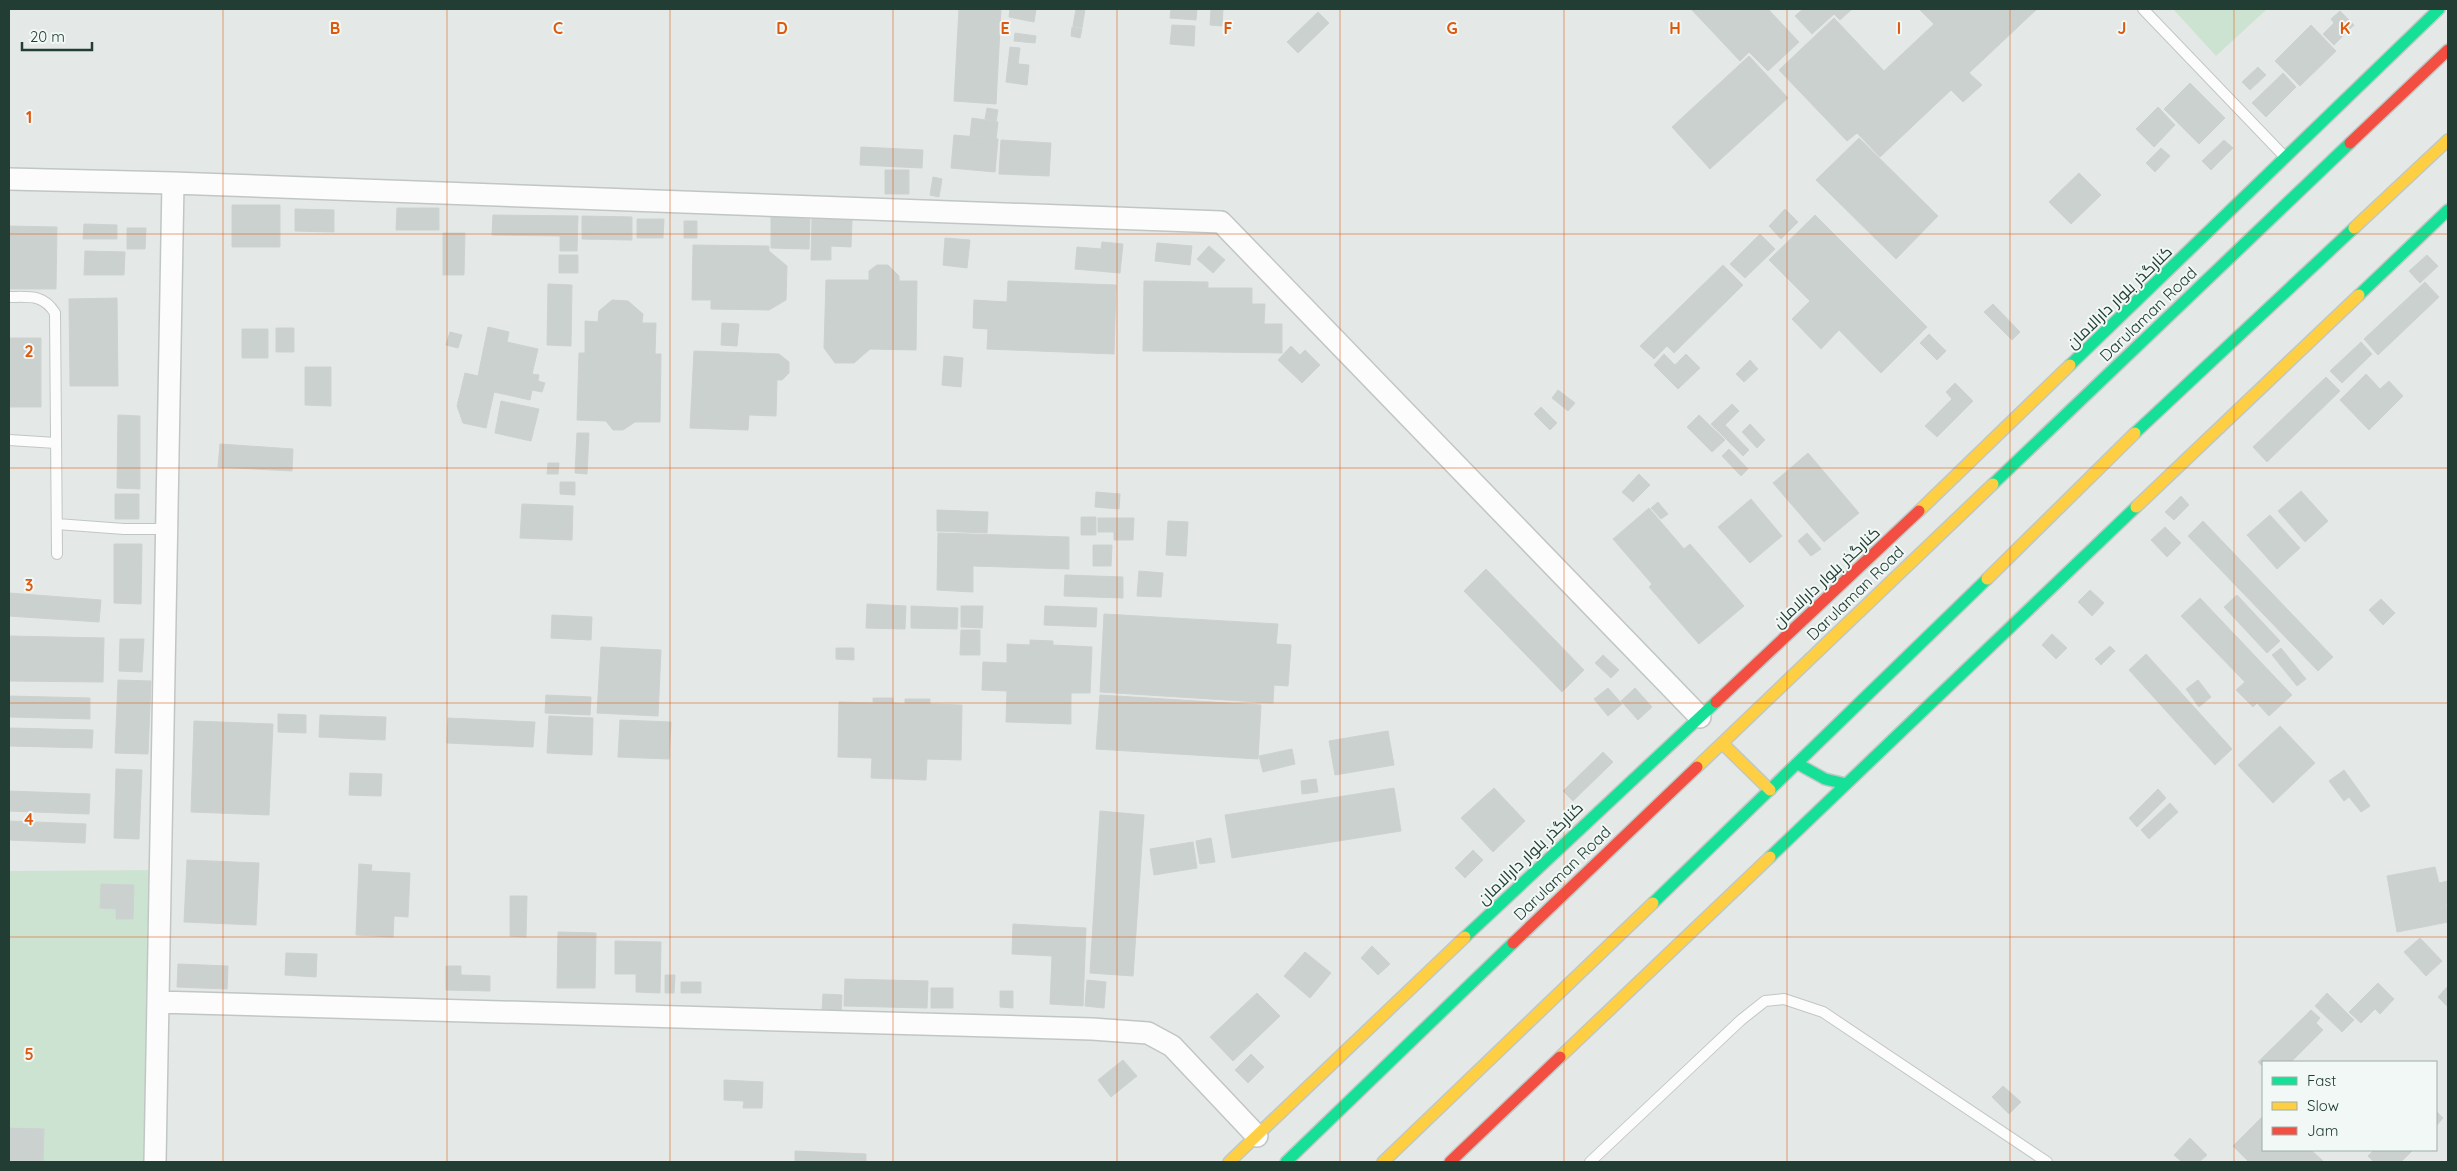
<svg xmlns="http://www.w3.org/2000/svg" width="2457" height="1171" font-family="Quicksand,Cairo,sans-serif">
<rect width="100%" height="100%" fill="#e4e9e7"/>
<path fill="#cde3d2" d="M 2173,9 L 2267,9 L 2216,56 Z
M 169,870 L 150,1162 L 9,1162 L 9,871 Z"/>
<path fill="#cbd1ce" stroke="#cdd2d0" d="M 959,9 L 1001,10 L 996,104 L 954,101 Z
M 1010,9 L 1036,9 L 1034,22 L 1009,17 Z
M 1076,9 L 1085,9 L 1082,28 L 1073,26 Z
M 1171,9 L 1197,9 L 1196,20 L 1170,18 Z
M 1211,9 L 1223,9 L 1222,26 L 1210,25 Z
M 1691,9 L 1768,9 L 1799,42 L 1768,71 L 1749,52 L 1740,61 Z
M 1803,9 L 1852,9 L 1840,20 L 1834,14 L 1812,34 L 1795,16 Z
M 1919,9 L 2037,9 L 1969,73 L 1982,85 L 1963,102 L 1951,90 L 1880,157 L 1857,133 L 1847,141 L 1779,70 L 1834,18 L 1884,71 L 1934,24 Z
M 2340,11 L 2354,25 L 2334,45 L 2323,34 L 2334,23 L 2331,19 Z
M 1318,12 L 1329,23 L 1298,53 L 1287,42 Z
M 1172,25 L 1195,26 L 1194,46 L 1170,44 Z
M 2311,25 L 2336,51 L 2300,86 L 2275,61 Z
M 1072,27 L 1082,29 L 1080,38 L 1071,36 Z
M 1015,33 L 1036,36 L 1035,43 L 1014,41 Z
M 1010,47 L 1020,48 L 1018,64 L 1029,65 L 1027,85 L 1006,82 Z
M 1749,56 L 1788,98 L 1710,169 L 1672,127 Z
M 2258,67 L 2266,75 L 2250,90 L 2242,82 Z
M 2283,73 L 2296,87 L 2266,117 L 2252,103 Z
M 2190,83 L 2225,118 L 2199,144 L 2164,109 Z
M 2158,107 L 2175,125 L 2154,147 L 2136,129 Z
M 987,108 L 998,110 L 996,121 L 985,119 Z
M 972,118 L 998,122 L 996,139 L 970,136 Z
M 954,135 L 998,139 L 995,172 L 951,168 Z
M 1859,138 L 1938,216 L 1896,259 L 1816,180 Z
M 1001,140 L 1051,143 L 1049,176 L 999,174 Z
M 2224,140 L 2233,148 L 2211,170 L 2202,161 Z
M 861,147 L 923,150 L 922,168 L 860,165 Z
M 2161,148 L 2170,156 L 2155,172 L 2146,163 Z
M 885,170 L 909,170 L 909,194 L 885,194 Z
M 2079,173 L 2101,195 L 2071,224 L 2049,202 Z
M 933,177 L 942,179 L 939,197 L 930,195 Z
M 232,205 L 280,205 L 280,247 L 232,247 Z
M 397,208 L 439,208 L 439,230 L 396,230 Z
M 295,209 L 334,210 L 334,232 L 295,231 Z
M 1785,209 L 1798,222 L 1781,239 L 1769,226 Z
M 493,215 L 578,216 L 577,251 L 560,251 L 560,236 L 492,235 Z
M 1815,215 L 1927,327 L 1881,373 L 1839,330 L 1821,349 L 1792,319 L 1810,301 L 1769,260 Z
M 582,216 L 632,217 L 632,240 L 582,239 Z
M 771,217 L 810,219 L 809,249 L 771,248 Z
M 637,219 L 664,219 L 663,238 L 637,238 Z
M 812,219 L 852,220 L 851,247 L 831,246 L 831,260 L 811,260 Z
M 684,221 L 697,221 L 697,238 L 684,238 Z
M 84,224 L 117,225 L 117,239 L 83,239 Z
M 9,226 L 57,227 L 56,289 L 9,289 Z
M 127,228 L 146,228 L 145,249 L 127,249 Z
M 443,233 L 465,233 L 464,275 L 443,275 Z
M 1760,234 L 1775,249 L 1745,278 L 1730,264 Z
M 945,238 L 970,240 L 967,268 L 943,265 Z
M 1102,242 L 1123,244 L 1120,273 L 1075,269 L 1077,247 L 1101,249 Z
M 1157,243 L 1192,246 L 1190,265 L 1155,261 Z
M 693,245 L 769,246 L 769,251 L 787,266 L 786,300 L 769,310 L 711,309 L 711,300 L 692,300 Z
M 1209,246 L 1225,260 L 1213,273 L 1197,259 Z
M 85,251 L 125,252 L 124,275 L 84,275 Z
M 559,255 L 578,255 L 578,273 L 559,273 Z
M 2427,255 L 2438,266 L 2420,283 L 2409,271 Z
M 877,265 L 888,265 L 899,276 L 899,281 L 917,281 L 916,350 L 870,349 L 854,363 L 835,363 L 824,348 L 826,280 L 869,280 L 869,271 Z
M 1723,265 L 1743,285 L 1674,353 L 1667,346 L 1654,359 L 1640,346 Z
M 1008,281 L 1116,285 L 1114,354 L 987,349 L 988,329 L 973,328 L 974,300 L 1007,302 Z
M 1144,281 L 1208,282 L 1208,288 L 1252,288 L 1252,304 L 1265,304 L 1264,324 L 1282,324 L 1282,353 L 1143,351 Z
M 2425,282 L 2439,297 L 2378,355 L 2364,339 Z
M 548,284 L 572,285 L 571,346 L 547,345 Z
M 117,298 L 118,386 L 70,386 L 69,299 Z
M 612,300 L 628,301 L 643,314 L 642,323 L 656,323 L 655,354 L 661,354 L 660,422 L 635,422 L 623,430 L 613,430 L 606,421 L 577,420 L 579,353 L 585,353 L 585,321 L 598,322 L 599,311 Z
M 1993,304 L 2020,332 L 2012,340 L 1984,312 Z
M 722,323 L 739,324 L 737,346 L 721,345 Z
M 488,327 L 509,332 L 507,342 L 538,349 L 532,374 L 539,375 L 538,381 L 545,383 L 542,392 L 532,390 L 530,400 L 494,392 L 486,428 L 463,423 L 457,406 L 465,373 L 478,376 Z
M 276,328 L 294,328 L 294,352 L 276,352 Z
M 242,329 L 268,329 L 268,358 L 242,358 Z
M 450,332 L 462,335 L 458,348 L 446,345 Z
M 1929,334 L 1946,351 L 1937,360 L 1920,343 Z
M 9,338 L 41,338 L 41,407 L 9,407 Z
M 2361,342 L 2372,354 L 2342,383 L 2330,371 Z
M 1291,346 L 1300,355 L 1305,350 L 1320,365 L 1302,383 L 1278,360 Z
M 694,351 L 779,354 L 789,362 L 789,373 L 782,380 L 777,380 L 776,416 L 749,415 L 748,430 L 690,428 Z
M 1664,354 L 1675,365 L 1686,354 L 1700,368 L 1678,389 L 1654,365 Z
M 944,356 L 963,358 L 961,387 L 942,385 Z
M 1750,360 L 1758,369 L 1744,382 L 1736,374 Z
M 305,367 L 331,367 L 331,406 L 305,405 Z
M 2366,374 L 2380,389 L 2389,381 L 2403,396 L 2369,430 L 2340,400 Z
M 2326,377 L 2340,391 L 2267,462 L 2253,447 Z
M 1955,383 L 1973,401 L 1937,437 L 1925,426 L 1952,399 L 1946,392 Z
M 1558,390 L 1575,403 L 1568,411 L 1552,398 Z
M 501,401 L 539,409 L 531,441 L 495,433 Z
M 1732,404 L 1739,411 L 1725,425 L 1749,450 L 1743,456 L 1711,424 Z
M 1541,407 L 1557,423 L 1550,430 L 1534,414 Z
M 118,415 L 140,416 L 140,489 L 117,488 Z
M 1699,415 L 1725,440 L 1712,452 L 1687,427 Z
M 1750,424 L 1765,440 L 1757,448 L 1742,432 Z
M 577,433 L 589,433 L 587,474 L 575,473 Z
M 220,444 L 293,449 L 292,471 L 218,467 Z
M 1729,449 L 1748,469 L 1741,476 L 1722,456 Z
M 1808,453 L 1859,513 L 1824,542 L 1773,483 Z
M 548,463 L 559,463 L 558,474 L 547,474 Z
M 1639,474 L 1650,485 L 1633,502 L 1622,492 Z
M 560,482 L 575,482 L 575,495 L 560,494 Z
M 2301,491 L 2328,521 L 2305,542 L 2278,511 Z
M 1096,492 L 1120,494 L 1119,509 L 1095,507 Z
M 115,494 L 139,494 L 139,519 L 115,519 Z
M 2181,496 L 2189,505 L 2174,520 L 2165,512 Z
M 1751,499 L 1782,536 L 1750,563 L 1718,527 Z
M 1658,502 L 1668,514 L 1661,519 L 1651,508 Z
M 522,504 L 573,506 L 572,540 L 520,538 Z
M 1649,508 L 1684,549 L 1690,544 L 1744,606 L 1699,644 L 1649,587 L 1652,584 L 1613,539 Z
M 937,510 L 988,512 L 987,533 L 937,531 Z
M 2270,515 L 2300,548 L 2277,569 L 2247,535 Z
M 1081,517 L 1096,517 L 1096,535 L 1081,535 Z
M 1098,518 L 1134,518 L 1133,540 L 1114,540 L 1114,532 L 1098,532 Z
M 1168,521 L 1188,522 L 1186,556 L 1166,555 Z
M 2203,521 L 2333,657 L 2318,671 L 2188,536 Z
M 2165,527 L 2181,543 L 2167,557 L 2151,540 Z
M 938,533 L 1069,537 L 1069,569 L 973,566 L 973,592 L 937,590 Z
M 1807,533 L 1821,549 L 1811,556 L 1798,541 Z
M 114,544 L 142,544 L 141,604 L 114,603 Z
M 1093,545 L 1112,545 L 1111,566 L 1093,566 Z
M 1486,569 L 1584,670 L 1562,692 L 1464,591 Z
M 1139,571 L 1163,573 L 1161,597 L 1137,596 Z
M 1065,575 L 1123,577 L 1123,598 L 1064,596 Z
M 2090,590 L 2104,603 L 2092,616 L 2078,602 Z
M 9,593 L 101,600 L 99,622 L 9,616 Z
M 2237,595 L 2280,641 L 2267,653 L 2224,607 Z
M 2200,598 L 2292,695 L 2269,716 L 2257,703 L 2253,707 L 2236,690 L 2245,682 L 2181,616 Z
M 2381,599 L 2395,613 L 2383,625 L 2369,610 Z
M 867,604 L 906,606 L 905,629 L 866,628 Z
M 911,606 L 958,608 L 957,629 L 911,628 Z
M 961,606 L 983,606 L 982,628 L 961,627 Z
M 1045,606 L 1097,608 L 1096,627 L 1044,625 Z
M 1104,614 L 1278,624 L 1276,644 L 1291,645 L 1288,686 L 1274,685 L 1273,703 L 1100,692 Z
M 552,615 L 592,617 L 591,640 L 551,638 Z
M 961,630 L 980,630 L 980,655 L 960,655 Z
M 2052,634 L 2067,648 L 2056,659 L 2042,645 Z
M 9,636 L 104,638 L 103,682 L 9,681 Z
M 120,639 L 144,639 L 142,672 L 119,671 Z
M 1030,640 L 1053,641 L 1053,645 L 1092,647 L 1090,693 L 1071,693 L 1071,724 L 1006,722 L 1007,691 L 982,690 L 983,662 L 1007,663 L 1007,644 L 1030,645 Z
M 2110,646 L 2115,651 L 2101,665 L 2095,659 Z
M 601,647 L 661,650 L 658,716 L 597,713 Z
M 836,648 L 854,648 L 854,660 L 836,659 Z
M 2281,648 L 2306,679 L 2297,686 L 2272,655 Z
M 2146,654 L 2232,749 L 2215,765 L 2129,670 Z
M 1603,655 L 1619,670 L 1611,678 L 1595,663 Z
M 118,680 L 151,681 L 148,754 L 115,753 Z
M 2198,680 L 2211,697 L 2199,707 L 2186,689 Z
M 1608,688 L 1622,704 L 1608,716 L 1594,699 Z
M 1635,688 L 1652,707 L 1638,720 L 1621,701 Z
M 546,695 L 591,697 L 590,715 L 545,713 Z
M 1100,695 L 1261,705 L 1258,759 L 1096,749 Z
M 9,696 L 90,698 L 90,719 L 9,717 Z
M 873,698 L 893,698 L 893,703 L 905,704 L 905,699 L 930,699 L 930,704 L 962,705 L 961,760 L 927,759 L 926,780 L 871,778 L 872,758 L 838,757 L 839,702 L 873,703 Z
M 278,714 L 306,715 L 306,733 L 278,732 Z
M 320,715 L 386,717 L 385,740 L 319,737 Z
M 549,716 L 593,718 L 592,755 L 547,753 Z
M 448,718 L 535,722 L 533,747 L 447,743 Z
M 620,720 L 671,722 L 669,759 L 618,757 Z
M 194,721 L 273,724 L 269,815 L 191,812 Z
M 2280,726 L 2315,763 L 2273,803 L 2238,765 Z
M 9,728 L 93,730 L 92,748 L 9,746 Z
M 1388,731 L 1394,765 L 1335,775 L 1329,741 Z
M 1292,749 L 1295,764 L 1263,772 L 1259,756 Z
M 1603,752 L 1613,762 L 1573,801 L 1563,791 Z
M 116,769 L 142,770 L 139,839 L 114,838 Z
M 2344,770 L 2370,806 L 2361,812 L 2349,797 L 2344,801 L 2329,781 Z
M 350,773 L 382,774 L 381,796 L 349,795 Z
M 1316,779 L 1318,792 L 1302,794 L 1301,781 Z
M 1394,788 L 1401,831 L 1232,858 L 1225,815 Z
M 1494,788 L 1525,821 L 1493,852 L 1461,818 Z
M 2158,789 L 2166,798 L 2137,827 L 2129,818 Z
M 9,791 L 90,794 L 89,814 L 9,811 Z
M 2170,803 L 2178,812 L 2149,839 L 2141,830 Z
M 1100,811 L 1144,815 L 1133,976 L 1090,973 Z
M 9,821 L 86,824 L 85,843 L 9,840 Z
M 1211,838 L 1215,862 L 1200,864 L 1196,841 Z
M 1193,842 L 1197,868 L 1154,875 L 1150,849 Z
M 1473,850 L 1483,860 L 1465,878 L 1455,868 Z
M 187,860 L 259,863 L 256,925 L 184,922 Z
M 359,864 L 372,865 L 371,871 L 410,873 L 408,917 L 394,916 L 393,937 L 356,935 Z
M 2435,867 L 2439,883 L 2448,881 L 2448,903 L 2446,904 L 2448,922 L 2397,932 L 2387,876 Z
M 101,884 L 134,885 L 133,919 L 116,919 L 116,909 L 100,908 Z
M 510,896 L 527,896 L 526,937 L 510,936 Z
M 1013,924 L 1086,928 L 1083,1006 L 1050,1004 L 1052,956 L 1012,954 Z
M 558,932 L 596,933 L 595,988 L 557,988 Z
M 2420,938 L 2442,961 L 2426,976 L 2404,952 Z
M 615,941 L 661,942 L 660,993 L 636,992 L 636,974 L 615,974 Z
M 1372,946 L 1390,964 L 1378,975 L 1361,958 Z
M 1305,952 L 1331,973 L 1310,998 L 1284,976 Z
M 286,953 L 317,954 L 316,977 L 285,975 Z
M 178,964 L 228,966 L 227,989 L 177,987 Z
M 446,966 L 461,966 L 461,975 L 490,976 L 490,991 L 446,990 Z
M 665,975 L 675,975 L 674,993 L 665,993 Z
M 845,979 L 928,981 L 927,1008 L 844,1006 Z
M 1087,980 L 1106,982 L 1104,1008 L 1085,1006 Z
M 681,982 L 701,982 L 701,993 L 681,993 Z
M 2378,983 L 2394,999 L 2380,1014 L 2375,1009 L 2361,1023 L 2349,1012 Z
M 2448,986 L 2448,1007 L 2438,997 Z
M 931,988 L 953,988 L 953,1008 L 931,1008 Z
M 1000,991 L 1013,991 L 1013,1008 L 1000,1007 Z
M 1257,993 L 1280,1016 L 1233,1061 L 1210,1037 Z
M 2327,993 L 2354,1020 L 2342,1032 L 2315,1006 Z
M 823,994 L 842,995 L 841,1012 L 822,1011 Z
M 2311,1010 L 2320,1018 L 2316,1023 L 2323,1030 L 2291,1062 L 2263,1062 L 2263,1067 L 2258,1062 Z
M 1251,1054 L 1264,1067 L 1248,1083 L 1235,1070 Z
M 1123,1060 L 1137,1076 L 1111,1097 L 1098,1080 Z
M 724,1080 L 763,1082 L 762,1108 L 743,1108 L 744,1101 L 724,1100 Z
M 2003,1086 L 2021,1102 L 2009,1114 L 1992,1097 Z
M 2436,1111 L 2443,1118 L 2436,1126 Z
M 2263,1116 L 2263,1150 L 2311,1150 L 2324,1162 L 2249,1162 L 2233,1146 Z
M 9,1128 L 44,1129 L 43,1162 L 9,1162 Z
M 2190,1138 L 2207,1155 L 2199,1162 L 2182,1162 L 2174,1155 Z
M 2374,1150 L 2413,1150 L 2401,1162 L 2374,1162 L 2368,1156 Z
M 795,1151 L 866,1154 L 866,1162 L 795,1162 Z"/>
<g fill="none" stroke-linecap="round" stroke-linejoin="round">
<defs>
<path id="lane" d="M 2143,9 L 2284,156
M 9,297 C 29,297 43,294 55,313 L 57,554
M 9,440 L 56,443
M 57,524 L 124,529 L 167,529
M 1590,1162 L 1741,1020 L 1765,1001 L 1784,999 L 1823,1012 L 2047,1162"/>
<path id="street" d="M 9,179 L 173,183 L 1221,222 L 1700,717
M 158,1002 L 1092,1029 L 1148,1033 L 1172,1046 L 1257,1136
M 155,1162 L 173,183"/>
<path id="fast" d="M 2359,295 L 2448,210
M 2070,365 L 2439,9
M 2135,433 L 2354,228
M 1993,484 L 2350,143
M 1798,764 L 1825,779 L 1846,784
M 1770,857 L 2136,507
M 1653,903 L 1987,579
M 1465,937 L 1716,702
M 1286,1162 L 1513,943"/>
<path id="slow" d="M 2354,228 L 2448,140
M 2136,507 L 2359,295
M 1919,511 L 2070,365
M 1987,579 L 2135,433
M 1722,743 L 1770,790
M 1697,767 L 1993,484
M 1560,1057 L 1770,857
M 1229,1162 L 1465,937
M 1383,1162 L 1653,903"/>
<path id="jam" d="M 2350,143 L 2448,50
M 1716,702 L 1919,511
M 1513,943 L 1697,767
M 1450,1162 L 1560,1057"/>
</defs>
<use href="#lane" stroke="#c1c6c4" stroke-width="12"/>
<use href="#street" stroke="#c1c6c4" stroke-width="24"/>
<use href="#fast" stroke="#c0c7c4" stroke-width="14"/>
<use href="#slow" stroke="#c0c7c4" stroke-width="14"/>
<use href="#jam" stroke="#c0c7c4" stroke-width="14"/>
<use href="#lane" stroke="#fbfcfb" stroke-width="10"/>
<use href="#street" stroke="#fbfcfb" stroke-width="21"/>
<use href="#fast" stroke="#16e098" stroke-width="11"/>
<use href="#slow" stroke="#ffcf43" stroke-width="11"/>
<use href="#jam" stroke="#f24e42" stroke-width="11"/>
</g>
<path fill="none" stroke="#de580e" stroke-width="1" stroke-opacity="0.55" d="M 223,9 L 223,1162M 447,9 L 447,1162M 670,9 L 670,1162M 893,9 L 893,1162M 1117,9 L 1117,1162M 1340,9 L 1340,1162M 1564,9 L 1564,1162M 1787,9 L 1787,1162M 2010,9 L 2010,1162M 2234,9 L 2234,1162M 9,234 L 2448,234M 9,468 L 2448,468M 9,703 L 2448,703M 9,937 L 2448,937"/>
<g text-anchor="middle" stroke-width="4" stroke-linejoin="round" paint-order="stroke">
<g font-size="16" fill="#213d34" stroke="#f2f8f5">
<text transform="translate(2119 297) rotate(-44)" y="6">کنارگذر بلوار دارالامان</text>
<text transform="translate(2148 314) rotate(-44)" y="6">Darulaman Road</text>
<text transform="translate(1826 577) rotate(-43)" y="6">کنارگذر بلوار دارالامان</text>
<text transform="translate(1855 593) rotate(-44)" y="6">Darulaman Road</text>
<text transform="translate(1530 853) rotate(-44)" y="6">کنارگذر بلوار دارالامان</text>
<text transform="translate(1562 873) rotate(-44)" y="6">Darulaman Road</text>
</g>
</g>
<g font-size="16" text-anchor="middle" font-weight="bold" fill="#de580e" stroke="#f2f8f5" stroke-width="4" stroke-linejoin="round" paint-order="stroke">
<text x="335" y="34">B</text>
<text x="558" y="34">C</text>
<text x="782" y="34">D</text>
<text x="1005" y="34">E</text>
<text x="1228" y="34">F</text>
<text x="1452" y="34">G</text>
<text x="1675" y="34">H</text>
<text x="1899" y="34">I</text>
<text x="2122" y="34">J</text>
<text x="2345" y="34">K</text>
<text x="29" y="123">1</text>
<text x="29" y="357">2</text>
<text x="29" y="591">3</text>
<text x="29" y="825">4</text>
<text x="29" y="1060">5</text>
</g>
<rect width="2457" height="1171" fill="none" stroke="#213d34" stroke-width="20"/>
<rect x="2262" y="1061" width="175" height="90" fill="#f2f8f5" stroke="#9eada8"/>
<rect x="2272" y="1077" width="25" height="8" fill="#16e098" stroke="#9eada8"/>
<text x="2307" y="1086" font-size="15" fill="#213d34">Fast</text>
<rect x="2272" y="1102" width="25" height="8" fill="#ffcf43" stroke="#9eada8"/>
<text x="2307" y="1111" font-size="15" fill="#213d34">Slow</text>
<rect x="2272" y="1127" width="25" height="8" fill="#f24e42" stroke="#9eada8"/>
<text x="2307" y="1136" font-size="15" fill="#213d34">Jam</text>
<path d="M22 42v8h70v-8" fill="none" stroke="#213d34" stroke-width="2.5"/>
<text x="30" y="42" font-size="15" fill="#213d34" stroke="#f2f8f5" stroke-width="4" paint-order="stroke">20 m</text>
</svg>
